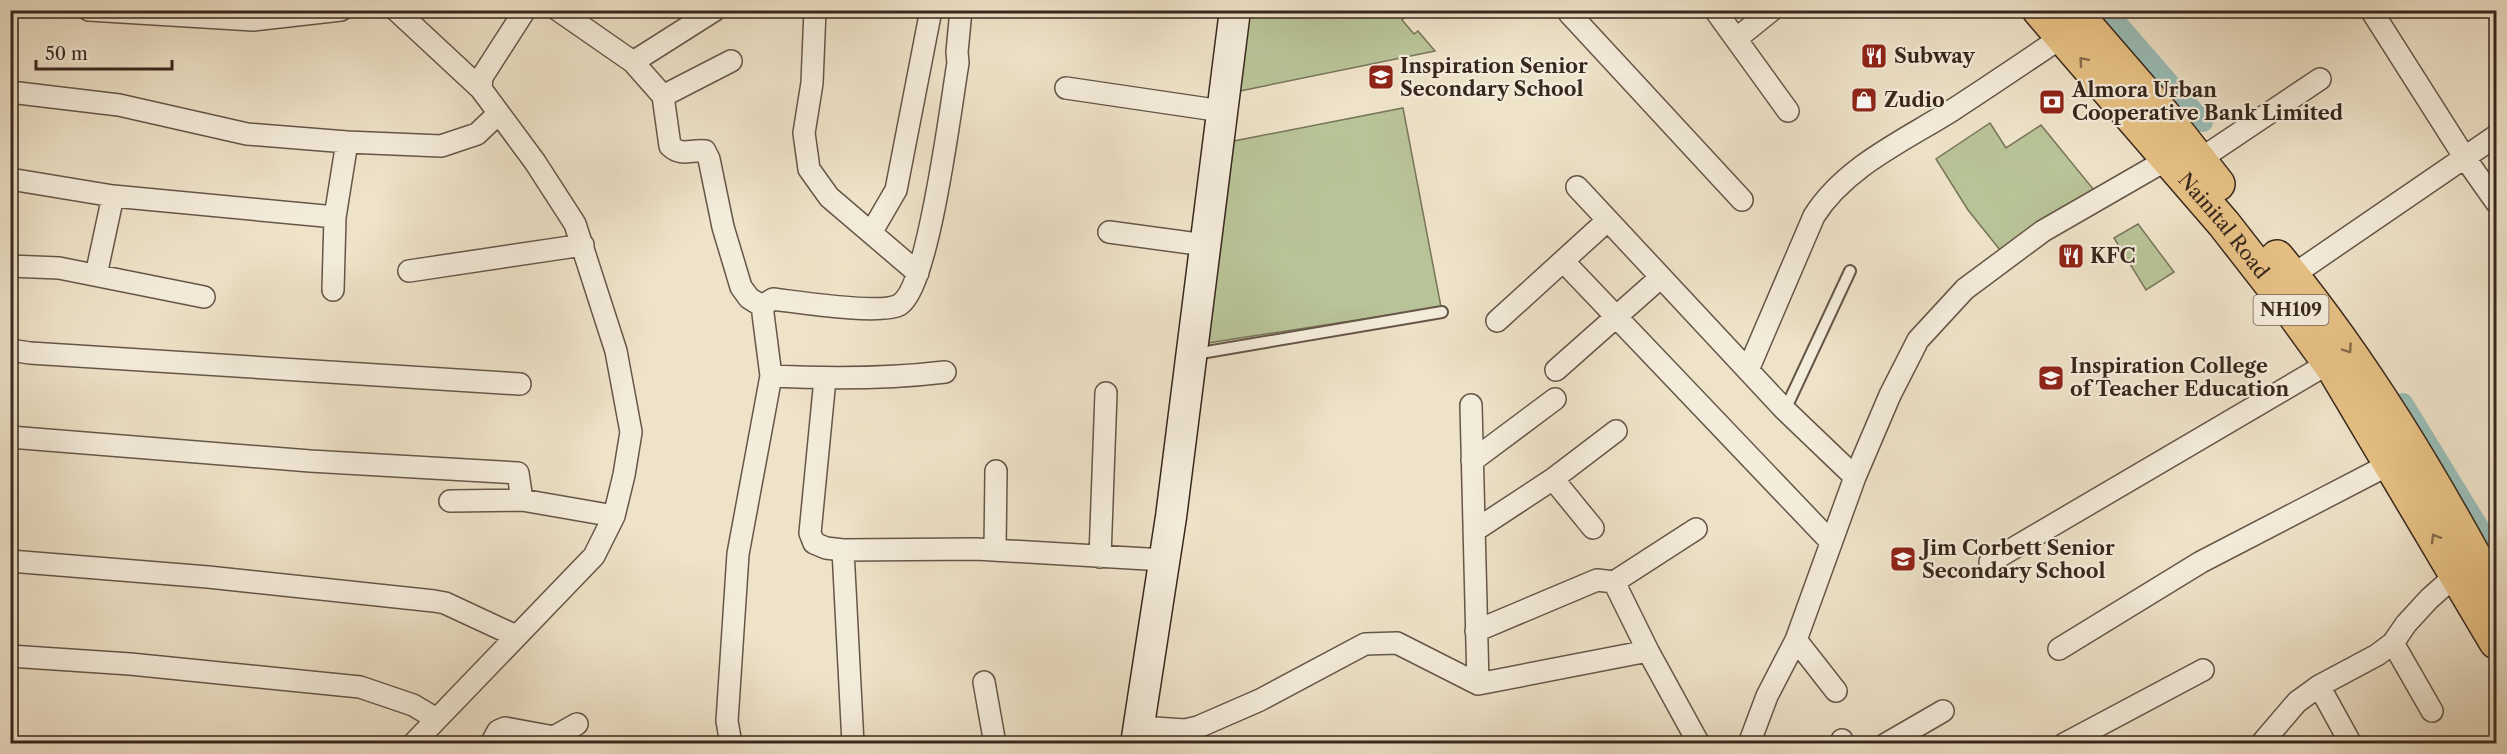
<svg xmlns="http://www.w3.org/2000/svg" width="2507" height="754" font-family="'Libre Caslon Text',serif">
<rect width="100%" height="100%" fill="#eee2c8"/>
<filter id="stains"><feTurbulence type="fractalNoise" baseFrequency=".00333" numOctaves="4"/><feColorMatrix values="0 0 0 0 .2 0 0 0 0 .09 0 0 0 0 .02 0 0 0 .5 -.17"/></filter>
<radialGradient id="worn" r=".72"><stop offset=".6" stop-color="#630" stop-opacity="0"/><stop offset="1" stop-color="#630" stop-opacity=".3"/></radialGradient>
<path fill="#b8c397" stroke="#78755a" stroke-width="1.5" d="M 1249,11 L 1410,11 L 1402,20 L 1414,34 L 1418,31 L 1435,51 L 1240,91 Z
M 1403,108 L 1441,307 L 1208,343 L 1234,141 Z
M 1990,123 L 2006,148 L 2041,125 L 2098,195 L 2000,250 L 1968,210 L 1936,159 Z
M 2138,224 L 2174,272 L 2146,290 L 2114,238 Z"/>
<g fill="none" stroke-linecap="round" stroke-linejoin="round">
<path stroke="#99bdb7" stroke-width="20" d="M 2106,10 L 2203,122
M 2403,403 L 2496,555"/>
<defs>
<path id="lane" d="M 1195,354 L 1442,312
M 1785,410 L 1850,271"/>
<path id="street" d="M 89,10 L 253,20 L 341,10
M 396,10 L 481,89
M 558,10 L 633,62 L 663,96 L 670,146 C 682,157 691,149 705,151 L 709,159 L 723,227 L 741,287 L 749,298 L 762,306
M 815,10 L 812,83 L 804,133 L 809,169 L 829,197 L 918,273
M 1572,10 L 1569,13 L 1742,200
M 1715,10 L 1788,111
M 2371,10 L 2465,158 L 2496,202
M 1736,39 L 1772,10
M 633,62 L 715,10
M 1066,88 L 1222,111
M 10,92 L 119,105 L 247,134 L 347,142 L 441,146 L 477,134 L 499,113
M 663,96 L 731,61
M 2199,160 L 2320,79
M 10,179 L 113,196 L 335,217
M 1577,187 L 1785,410 L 1855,477
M 1109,232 L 1205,245
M 871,233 L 896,190 L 931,10
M 1564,262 L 1831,542
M 10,266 L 59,268 L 204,297
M 409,271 L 583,245
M 96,275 L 113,196
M 2293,275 L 2496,136
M 333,290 L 335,217 L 347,142
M 1497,321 L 1608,220
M 10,350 L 30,353 L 520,384
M 1556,370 L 1661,277
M 1748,370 L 1814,216 C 1845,167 1903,141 1951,111 C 1988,87 2025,62 2062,37
M 771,376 C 829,379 886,379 945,372
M 825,379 L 810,533 L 814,543 L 826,548 L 843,550 L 976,549 L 1164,560
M 1471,405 L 1478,684
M 10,437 L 310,461 L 518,473 L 522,500 L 614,516
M 1472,461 L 1555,399
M 1553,479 L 1593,528
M 450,501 L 522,500
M 1474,531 L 1553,479 L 1616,431
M 843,550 L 853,744
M 995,550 L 996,471
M 1100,557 L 1106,393
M 10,561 L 208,577 L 434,601 L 445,603 L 516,636
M 1990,562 L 2329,363
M 1614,582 L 1648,651
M 1476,631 L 1597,580 L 1614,582 L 1696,529
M 1796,640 L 1836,691
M 2393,643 L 2432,711
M 2059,649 L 2201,562 L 2390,464
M 10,656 L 130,664 L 360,687 L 413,705 L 435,718
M 984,682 L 995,744
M 2319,686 L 2351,744
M 1139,727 L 1185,730 L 1198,727 L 1260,700 L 1365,644 L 1397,643 L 1478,684 L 1648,651 L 1699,744
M 1842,740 L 1844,744
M 413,744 L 594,556 L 614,516 L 624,475 L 631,432 L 616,351 L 575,224 L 535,162 L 481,89 L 482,77 L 525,10
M 491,744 L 498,731 L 505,728 L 554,737 L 577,724
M 731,744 L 727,721 L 738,554 L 771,376 L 762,306 L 773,299 C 798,302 880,315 899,305 C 929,288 951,103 958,63 L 957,52 L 961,10
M 1749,744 L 1767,696 L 1796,640 L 1855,477 L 1890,395 L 1918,340 L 1965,289 L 2043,231 L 2168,159
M 1886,744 L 1943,711
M 2064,744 L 2203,670
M 2261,744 L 2297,702 L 2319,686 L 2377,655 L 2393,643 L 2406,624 L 2429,599 L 2457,574"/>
<path id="secondary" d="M 1136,744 L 1171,517 L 1235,10"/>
<g id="highway">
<path id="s1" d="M 2039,10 L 2224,224 L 2288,306 L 2335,371 L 2496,642"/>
<path d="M 2073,10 L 2163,114 L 2218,184"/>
<path d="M 2277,257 C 2363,361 2432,477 2496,596"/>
</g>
</defs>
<use href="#lane" stroke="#665648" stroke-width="14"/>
<use href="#street" stroke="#665648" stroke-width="24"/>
<use href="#secondary" stroke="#38271d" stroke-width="33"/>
<use href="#highway" stroke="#38271d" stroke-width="36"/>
<use href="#lane" stroke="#f4ecdb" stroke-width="10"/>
<use href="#street" stroke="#f4ecdb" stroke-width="21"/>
<use href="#secondary" stroke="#f4ecdb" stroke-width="30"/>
<use href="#highway" stroke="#e7c184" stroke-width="33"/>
</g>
<defs><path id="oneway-chevron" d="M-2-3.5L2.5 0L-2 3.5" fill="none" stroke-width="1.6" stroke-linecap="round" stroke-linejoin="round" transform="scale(1.5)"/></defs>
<g stroke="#876c4b">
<use href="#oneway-chevron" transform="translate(2083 61) rotate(-131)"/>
<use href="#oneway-chevron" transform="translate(2348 349) rotate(55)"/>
<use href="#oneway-chevron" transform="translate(2435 538) rotate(-121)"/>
</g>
<defs>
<symbol id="restaurant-square" viewBox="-11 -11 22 22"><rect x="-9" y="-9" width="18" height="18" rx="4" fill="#8f2418" stroke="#f4ecdb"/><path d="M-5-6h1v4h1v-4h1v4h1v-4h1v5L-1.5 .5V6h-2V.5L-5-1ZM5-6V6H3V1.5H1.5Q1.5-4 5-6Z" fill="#fff"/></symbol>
<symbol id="school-square" viewBox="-11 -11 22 22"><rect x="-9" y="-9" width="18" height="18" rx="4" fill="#8f2418" stroke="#f4ecdb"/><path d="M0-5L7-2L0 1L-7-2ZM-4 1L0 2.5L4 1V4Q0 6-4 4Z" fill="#fff"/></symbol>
<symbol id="shop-square" viewBox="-11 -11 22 22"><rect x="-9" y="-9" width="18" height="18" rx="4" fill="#8f2418" stroke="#f4ecdb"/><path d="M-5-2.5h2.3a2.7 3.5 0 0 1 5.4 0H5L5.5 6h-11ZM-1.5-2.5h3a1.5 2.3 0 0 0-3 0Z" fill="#fff"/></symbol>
<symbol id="bank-square" viewBox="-11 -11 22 22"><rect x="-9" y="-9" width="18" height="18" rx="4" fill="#8f2418" stroke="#f4ecdb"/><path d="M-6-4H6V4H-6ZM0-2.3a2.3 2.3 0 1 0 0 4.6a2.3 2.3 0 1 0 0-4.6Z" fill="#fff"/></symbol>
<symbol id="university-square" viewBox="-11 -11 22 22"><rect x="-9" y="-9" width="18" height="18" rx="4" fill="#8f2418" stroke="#f4ecdb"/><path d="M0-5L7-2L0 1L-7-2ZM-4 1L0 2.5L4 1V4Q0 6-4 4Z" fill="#fff"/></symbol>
</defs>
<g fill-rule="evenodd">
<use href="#restaurant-square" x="1859" y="41" width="30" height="30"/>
<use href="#school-square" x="1366" y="62" width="30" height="30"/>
<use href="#shop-square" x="1849" y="85" width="30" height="30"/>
<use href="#bank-square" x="2037" y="87" width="30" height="30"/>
<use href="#restaurant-square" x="2056" y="241" width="30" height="30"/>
<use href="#university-square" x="2036" y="363" width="30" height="30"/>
<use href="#school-square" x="1888" y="544" width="30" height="30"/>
</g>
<g text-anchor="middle" stroke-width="4.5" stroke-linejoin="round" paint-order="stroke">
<rect fill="#f4ecdb" stroke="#706256" stroke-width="1.5" x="2253.5" y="295" width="75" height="30" rx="4.5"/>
<g font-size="18" font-weight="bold" fill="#38271d">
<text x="2291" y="316">NH109</text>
</g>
<g font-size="20" font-weight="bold" fill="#38271d" stroke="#f4ecdb" text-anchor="start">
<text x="1894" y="63">Subway</text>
<text x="1400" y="73">Inspiration Senior<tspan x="1400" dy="23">Secondary School</tspan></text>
<text x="2072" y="97">Almora Urban<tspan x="2072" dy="23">Cooperative Bank Limited</tspan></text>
<text x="1884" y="107">Zudio</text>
<text x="2090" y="263">KFC</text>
<text x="2070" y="373">Inspiration College<tspan x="2070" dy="23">of Teacher Education</tspan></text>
<text x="1922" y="555">Jim Corbett Senior<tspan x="1922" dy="23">Secondary School</tspan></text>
</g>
<g font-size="20" fill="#38271d" stroke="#f4ecdb">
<text dy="7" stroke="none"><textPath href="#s1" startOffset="284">Nainital Road</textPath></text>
</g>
</g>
<rect width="2507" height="754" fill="none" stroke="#eee2c8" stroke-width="36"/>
<rect x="12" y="12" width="2483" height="730" fill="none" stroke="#38271d" stroke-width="3"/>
<rect x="18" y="18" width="2471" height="718" fill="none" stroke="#38271d" stroke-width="1.5"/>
<path d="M36 60v9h136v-9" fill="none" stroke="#38271d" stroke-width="3"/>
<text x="45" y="60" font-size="18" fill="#38271d" stroke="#f4ecdb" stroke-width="4.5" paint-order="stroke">50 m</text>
<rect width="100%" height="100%" filter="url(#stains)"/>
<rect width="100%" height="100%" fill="url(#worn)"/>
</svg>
